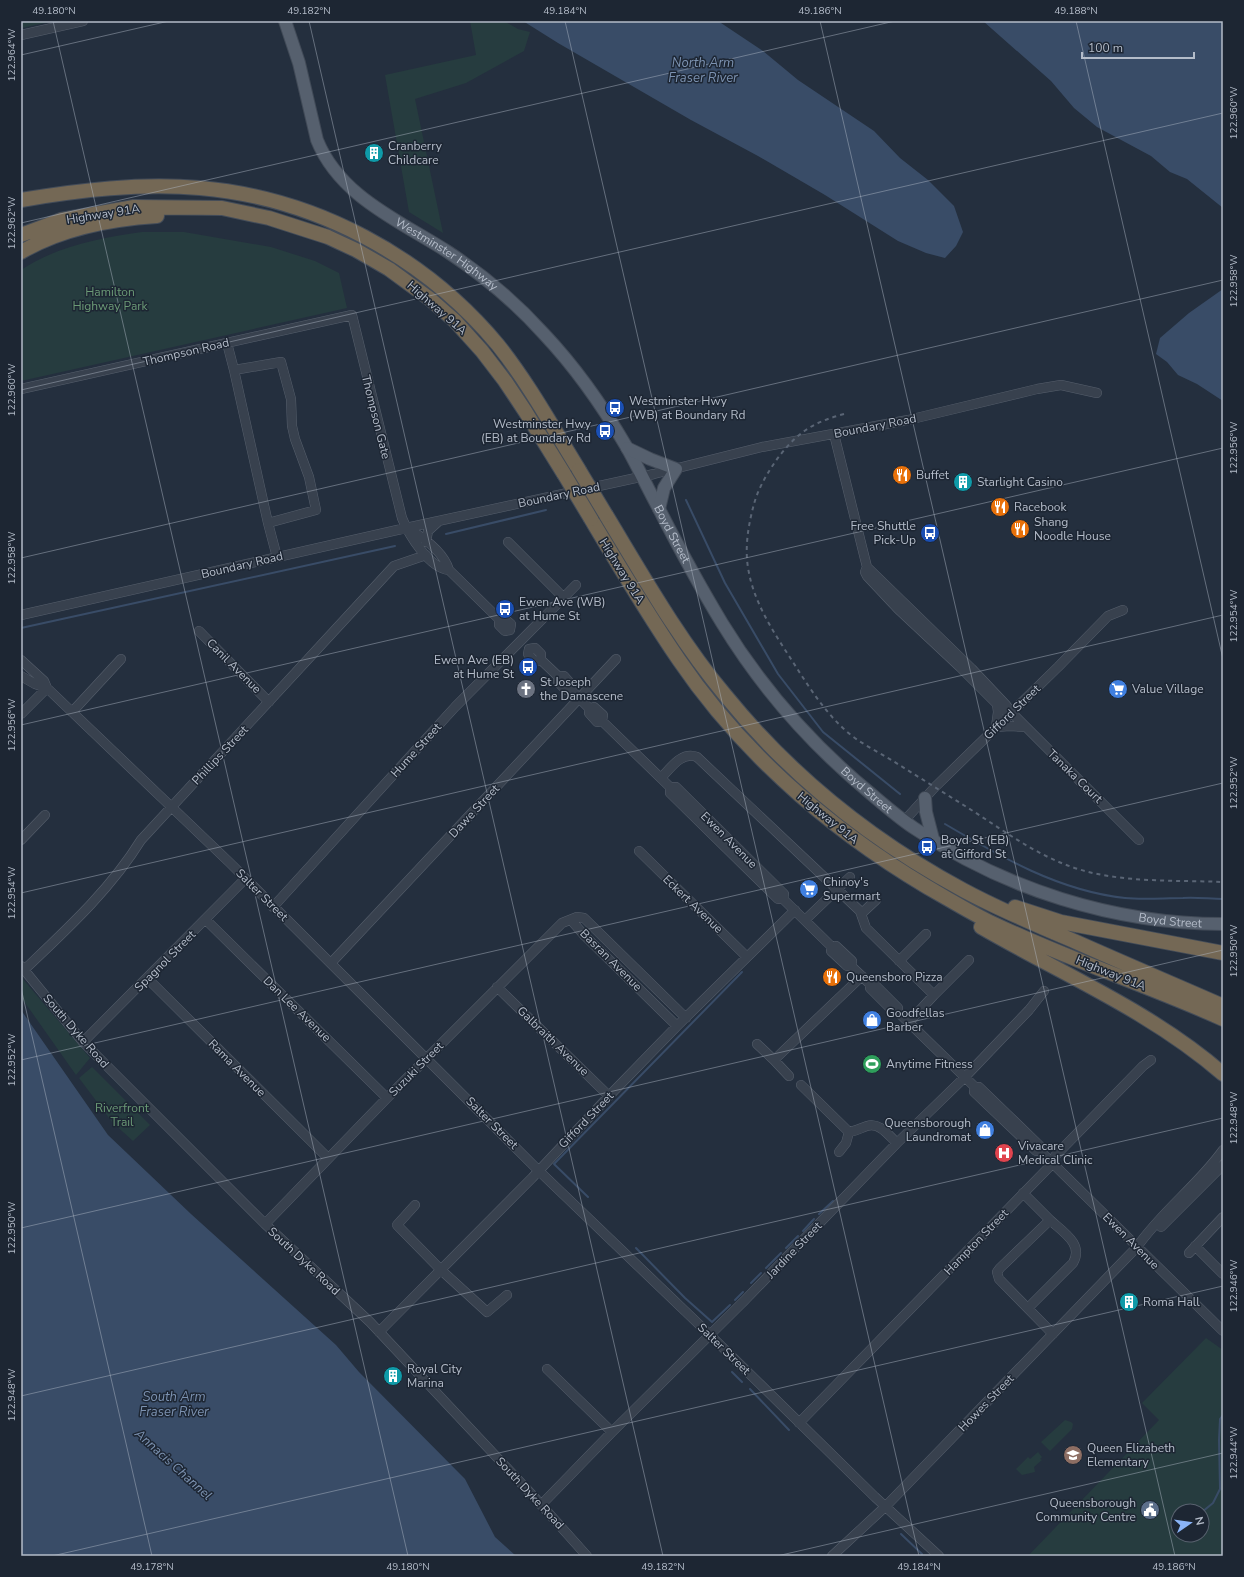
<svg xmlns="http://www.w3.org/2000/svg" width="1244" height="1577" font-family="'Nunito Sans',sans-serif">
<rect width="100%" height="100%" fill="#242f3e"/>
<path fill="#263c3f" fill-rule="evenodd" d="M 21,21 L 53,21 L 22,28 Z
M 470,21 L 504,21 L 518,29 L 530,32 L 524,51 L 466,83 L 415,99 L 443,233 L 409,212 L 385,75 L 476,55 Z
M 142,232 L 184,232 L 271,247 L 315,261 L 339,273 L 347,308 L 21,381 L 21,270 C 57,246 100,238 142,232 Z
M 22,978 L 90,1058 L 76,1075 L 21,997 L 21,979 Z
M 92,1067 L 150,1125 L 133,1141 L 112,1122 L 79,1078 Z
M 1206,1338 L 1223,1350 L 1223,1556 L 1028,1556 L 1159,1420 L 1142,1403 ZM 1178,1511 L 1202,1511 L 1202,1535 L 1178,1535 Z
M 1065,1420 L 1071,1422 L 1073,1424 L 1072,1429 L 1050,1451 L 1041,1442 Z
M 1038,1452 L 1042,1457 L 1040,1459 L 1042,1460 L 1034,1467 L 1035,1472 L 1022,1475 L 1016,1469 L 1028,1457 L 1030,1459 Z"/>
<path fill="#394c67" d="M 523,21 L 718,21 L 763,51 L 798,80 L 874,131 L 900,158 L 928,180 L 954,206 L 963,232 L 956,246 L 945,258 L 926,253 L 898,241 L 825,195 L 758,156 L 691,120 L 558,43 Z
M 983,21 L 1223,21 L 1223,208 L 1187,179 L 1170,172 L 1151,156 L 1097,127 L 1074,108 L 1051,81 Z
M 1223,289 L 1223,401 L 1197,384 L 1178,375 L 1167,362 L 1156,354 L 1160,338 L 1189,313 Z
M 21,1010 L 108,1135 L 191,1214 L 336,1345 L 359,1372 L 465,1479 L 495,1537 L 516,1556 L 21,1556 Z"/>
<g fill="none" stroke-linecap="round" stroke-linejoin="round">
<path stroke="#394c67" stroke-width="2" d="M 686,500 L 725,583 L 778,674 L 823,732 L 900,794
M 446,534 L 546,510
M 21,628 L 395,546
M 945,824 C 1001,857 1059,891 1125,898 C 1144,900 1164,898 1183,898 C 1196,897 1210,899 1223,899
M 588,1197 L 554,1164 L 742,972
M 819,1214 L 833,1201
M 803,1231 L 814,1219
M 636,1248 L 685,1298 L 712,1322 L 730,1305
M 786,1248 L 798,1236
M 766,1268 L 781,1253
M 751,1283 L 761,1273
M 735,1300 L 743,1292
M 732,1372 L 742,1382
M 750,1389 L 789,1430
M 1202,1512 L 1213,1503 L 1220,1489 L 1219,1440 L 1220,1419 L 1223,1415
M 901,1534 L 922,1554"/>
<defs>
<path id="minor" d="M 21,35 L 83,21
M 227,343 L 234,370 L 281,362 L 291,399 L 292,426 L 295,439 L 309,477 L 316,510 L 268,523 L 277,557
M 234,370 L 268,523
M 21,389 L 352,315 L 402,518 C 409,535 429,568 449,570
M 834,434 L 863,551 L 867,567 L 865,572 L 867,576 L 898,609 L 960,667 L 1003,710 L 1011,712
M 409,529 C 424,538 444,553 449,570 L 499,619 L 505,619 L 511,624 L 510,630
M 426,542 L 428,531 L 439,521
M 508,542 L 563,597
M 867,567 L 972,669 L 1006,705 L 1011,712 L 1139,840
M 21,615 L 406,528 L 654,474 L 762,447 L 908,420 L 1037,389 L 1061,385 L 1097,393
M 499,619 L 499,625 L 505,631 L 510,630
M 199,631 L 269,702
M 529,649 L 535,648 L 541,654 L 541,660 L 559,677 L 558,682 L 566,690 L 570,689
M 529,649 L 528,654 L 534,661 L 541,660
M 21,660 L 44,681 L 47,688
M 21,676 L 35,684 L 47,688 L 229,862 L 538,1170 L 710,1335 L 875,1497 L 939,1556
M 559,677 L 564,676 L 571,684 L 570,689
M 570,689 L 590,709 L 589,713 L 597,722 L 602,721 L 670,787 L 670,793 L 778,899 L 783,899 L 832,947 L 831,951 L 845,964 L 847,966 L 851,966 L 870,984 L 870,988 L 894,1012 L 898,1012
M 997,704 L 998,712 L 996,727 L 1010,726 L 1026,727
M 590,709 L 594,707 L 603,715 L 602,721
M 72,712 L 121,659
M 21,714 L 47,688
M 661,778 C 670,769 681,751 697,757 L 860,911 L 866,928 L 934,995 L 909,1022
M 670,787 L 676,787 L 784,894 L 783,899
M 904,821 L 935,787 L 1058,667 L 1108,616 L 1123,610
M 21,840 L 45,815
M 639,851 L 747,957
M 273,907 L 455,707 L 576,585
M 861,914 L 876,900
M 206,920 L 387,1098
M 571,920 L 584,935 L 677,1026
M 805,920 L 850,877
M 832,947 L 836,946 L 852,961 L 851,966
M 899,961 L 926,934
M 331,963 L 616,659
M 21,966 L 83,1042 L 265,1224 L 370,1322 L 536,1499 L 587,1556
M 24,970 C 66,930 110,890 141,840 L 394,566 L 426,555
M 147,978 L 328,1158
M 870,984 L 874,984 L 898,1008 L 898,1012 L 975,1087 L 974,1092 L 1036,1151 L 1040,1151
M 497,987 L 609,1096
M 934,995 L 969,960
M 83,1042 L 245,879
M 757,1044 L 774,1060
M 789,1076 L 774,1060 L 862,976
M 801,1085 L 849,1132 C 856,1131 861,1128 867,1126 C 880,1122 889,1136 897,1143
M 975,1087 L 979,1087 L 1040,1146 L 1040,1151 L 1223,1331
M 839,1152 L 846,1143 L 849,1132
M 1023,1193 L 1050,1220 L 1000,1268 L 997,1272 L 999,1279 L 1053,1334
M 415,1205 L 397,1225 L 441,1270 L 487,1312 L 507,1295
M 265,1224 L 387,1098 L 562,923 L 577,917 L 584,918 L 686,1018
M 1161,1227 L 1223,1165
M 1195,1246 L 1223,1274
M 1189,1253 L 1223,1217
M 1028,1308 L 1073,1263 C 1084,1244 1063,1232 1050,1220
M 379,1332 L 532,1178 L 609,1096 L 677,1026 L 795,910
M 547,1369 L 612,1432
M 799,1423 L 1053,1163 L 1055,1156 L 1059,1152 L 1143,1066 L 1151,1060
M 541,1505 L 612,1432 L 745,1300 L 897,1143 L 965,1077 L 1029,1010 L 1044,991
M 832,1556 L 886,1506 L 1137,1247 C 1162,1211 1198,1185 1223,1150"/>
<g id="major">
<path id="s1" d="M 285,21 L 299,63 L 317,140 C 340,197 400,221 448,252 C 483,275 516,303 544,334 C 576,368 602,405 626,446 C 637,465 647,487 658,507 C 678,546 699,585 722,623 C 761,687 812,745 870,793 C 884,805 899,818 914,828 C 1004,889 1114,924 1223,924"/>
<path d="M 627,448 L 650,459 L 676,469 L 664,488 L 659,509"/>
<path d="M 925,798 L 926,812 L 933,839"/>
</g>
<path id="highway" d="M 21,200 C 80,190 140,183 200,188 C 315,198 424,256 498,345 C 529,384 553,428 579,470
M 21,235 L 61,220 L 134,207 L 222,208 L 269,218 L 328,237 L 356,250 L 389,269 L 430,299 L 455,321 L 482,351 L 505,381 L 525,411 L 564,474
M 21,252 C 62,228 110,219 157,216
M 606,515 C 643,576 679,640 725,695 C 790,775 872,841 963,890 C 998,909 1036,925 1074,941 C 1123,963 1173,984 1223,1006
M 591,519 C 619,566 648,615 679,660 C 747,760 843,840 948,899 C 962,907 977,916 992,923 C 1067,959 1147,985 1223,1019
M 1015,907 L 1061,922 L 1223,953
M 981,927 C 1062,974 1152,1012 1223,1074"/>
</defs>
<use href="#minor" stroke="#565f6c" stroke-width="10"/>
<use href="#major" stroke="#414a57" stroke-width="14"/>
<use href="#highway" stroke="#434c59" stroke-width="16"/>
<use href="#minor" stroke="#38414e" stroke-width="9"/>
<use href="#major" stroke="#56606e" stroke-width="12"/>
<use href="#highway" stroke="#746855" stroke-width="14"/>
<path stroke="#5a6575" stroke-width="2" stroke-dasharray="4 4" stroke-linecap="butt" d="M 844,414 C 829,418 815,423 803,432 C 783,446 760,481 754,504 C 748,526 744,550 749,573 C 755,604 774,633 791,659 C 807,684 823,710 845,730 C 859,743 877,751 893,761 C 917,776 941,791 965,806 C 1002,829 1036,856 1078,869 C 1122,883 1177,880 1223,882"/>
<defs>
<path id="highway-bridge" d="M 579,470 L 606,515
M 564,474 L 591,519"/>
</defs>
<use href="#highway-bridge" stroke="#434c59" stroke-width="16" stroke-linecap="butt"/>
<use href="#highway-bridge" stroke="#746855" stroke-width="14"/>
</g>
<path fill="none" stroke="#b4bcc9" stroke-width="1" stroke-opacity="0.45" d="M 53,21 L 408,1556M 309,21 L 663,1556M 565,21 L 919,1556M 820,21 L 1175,1556M 1076,21 L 1223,659M 21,55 L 169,21M 21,223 L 895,21M 21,390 L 1223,113M 21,558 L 1223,280M 21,725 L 1223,448M 21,893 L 1223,615M 21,988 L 152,1556M 21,1060 L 1223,783M 21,1228 L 1223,950M 21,1396 L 1223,1118M 52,1556 L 1223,1286M 777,1556 L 1223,1453"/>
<defs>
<symbol id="building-disc" viewBox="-11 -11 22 22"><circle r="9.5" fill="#0f9aa8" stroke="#1d2633"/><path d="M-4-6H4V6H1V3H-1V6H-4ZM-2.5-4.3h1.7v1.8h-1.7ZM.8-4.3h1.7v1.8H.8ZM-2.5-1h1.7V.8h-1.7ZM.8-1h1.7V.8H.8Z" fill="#fff"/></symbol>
<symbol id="bus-disc" viewBox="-11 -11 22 22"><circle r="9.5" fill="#1a4fb4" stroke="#1d2633"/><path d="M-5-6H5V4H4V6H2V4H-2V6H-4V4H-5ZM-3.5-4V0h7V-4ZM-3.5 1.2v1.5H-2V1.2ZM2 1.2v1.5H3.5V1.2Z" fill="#fff"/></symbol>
<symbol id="restaurant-disc" viewBox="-11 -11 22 22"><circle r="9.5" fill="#e8710a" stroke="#1d2633"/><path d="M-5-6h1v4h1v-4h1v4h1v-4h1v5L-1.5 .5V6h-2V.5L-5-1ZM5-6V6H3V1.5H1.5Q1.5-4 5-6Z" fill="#fff"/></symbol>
<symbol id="church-disc" viewBox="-11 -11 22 22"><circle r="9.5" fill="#6b7280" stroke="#1d2633"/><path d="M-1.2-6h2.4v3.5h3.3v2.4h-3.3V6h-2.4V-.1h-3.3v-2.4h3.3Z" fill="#fff"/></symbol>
<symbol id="supermarket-disc" viewBox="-11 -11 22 22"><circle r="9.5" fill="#3f7fe0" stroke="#1d2633"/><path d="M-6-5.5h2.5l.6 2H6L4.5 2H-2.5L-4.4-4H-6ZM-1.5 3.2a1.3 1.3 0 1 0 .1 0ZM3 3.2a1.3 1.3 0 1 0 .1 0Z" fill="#fff"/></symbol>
<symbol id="shop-disc" viewBox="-11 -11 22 22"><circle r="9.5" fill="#3f7fe0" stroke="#1d2633"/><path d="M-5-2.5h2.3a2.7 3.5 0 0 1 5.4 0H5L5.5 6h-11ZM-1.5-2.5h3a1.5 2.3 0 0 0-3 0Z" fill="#fff"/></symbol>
<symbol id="stadium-disc" viewBox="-11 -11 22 22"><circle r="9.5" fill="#2e9e5b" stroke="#1d2633"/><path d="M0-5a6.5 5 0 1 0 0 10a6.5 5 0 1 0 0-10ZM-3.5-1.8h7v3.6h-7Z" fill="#fff"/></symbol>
<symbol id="hospital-disc" viewBox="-11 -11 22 22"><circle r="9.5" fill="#e0444e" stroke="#1d2633"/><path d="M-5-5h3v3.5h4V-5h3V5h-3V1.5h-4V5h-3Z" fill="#fff"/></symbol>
<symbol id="school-disc" viewBox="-11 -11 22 22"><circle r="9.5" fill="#8d6e63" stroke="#1d2633"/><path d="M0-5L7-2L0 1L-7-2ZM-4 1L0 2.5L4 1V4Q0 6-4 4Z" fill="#fff"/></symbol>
<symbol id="civic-disc" viewBox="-11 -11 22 22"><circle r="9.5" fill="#5c6f8a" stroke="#1d2633"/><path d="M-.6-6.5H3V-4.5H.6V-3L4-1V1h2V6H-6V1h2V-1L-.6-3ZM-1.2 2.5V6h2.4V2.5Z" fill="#fff"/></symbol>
</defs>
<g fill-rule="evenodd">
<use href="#building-disc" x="363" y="142" width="22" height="22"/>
<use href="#bus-disc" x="604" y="397" width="22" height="22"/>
<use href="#bus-disc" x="594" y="420" width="22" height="22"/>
<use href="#restaurant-disc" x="891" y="464" width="22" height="22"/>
<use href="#building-disc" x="952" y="471" width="22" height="22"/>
<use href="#restaurant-disc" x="989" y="496" width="22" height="22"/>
<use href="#restaurant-disc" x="1009" y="518" width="22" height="22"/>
<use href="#bus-disc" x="919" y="522" width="22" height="22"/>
<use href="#bus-disc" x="494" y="598" width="22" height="22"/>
<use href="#bus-disc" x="517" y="656" width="22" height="22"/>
<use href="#church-disc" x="515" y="678" width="22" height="22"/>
<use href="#supermarket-disc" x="1107" y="678" width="22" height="22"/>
<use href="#bus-disc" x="916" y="836" width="22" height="22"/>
<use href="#supermarket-disc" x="798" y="878" width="22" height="22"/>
<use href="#restaurant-disc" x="821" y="966" width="22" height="22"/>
<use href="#shop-disc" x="861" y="1009" width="22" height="22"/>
<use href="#stadium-disc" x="861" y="1053" width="22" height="22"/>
<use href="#shop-disc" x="974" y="1119" width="22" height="22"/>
<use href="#hospital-disc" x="993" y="1142" width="22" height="22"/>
<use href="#building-disc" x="1118" y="1291" width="22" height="22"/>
<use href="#building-disc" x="382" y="1365" width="22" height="22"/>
<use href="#school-disc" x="1062" y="1444" width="22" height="22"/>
<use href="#civic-disc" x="1139" y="1499" width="22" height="22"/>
</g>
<g text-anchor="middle" stroke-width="3" stroke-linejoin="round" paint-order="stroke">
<g font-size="12" fill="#b4bcc9" stroke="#1d2633" text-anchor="start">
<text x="388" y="150">Cranberry<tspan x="388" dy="14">Childcare</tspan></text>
<text x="629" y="405">Westminster Hwy<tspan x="629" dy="14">(WB) at Boundary Rd</tspan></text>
<text x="591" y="428" text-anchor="end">Westminster Hwy<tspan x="591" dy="14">(EB) at Boundary Rd</tspan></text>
<text x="916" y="479">Buffet</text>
<text x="977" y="486">Starlight Casino</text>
<text x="1014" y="511">Racebook</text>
<text x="1034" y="526">Shang<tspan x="1034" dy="14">Noodle House</tspan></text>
<text x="916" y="530" text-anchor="end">Free Shuttle<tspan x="916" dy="14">Pick-Up</tspan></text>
<text x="519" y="606">Ewen Ave (WB)<tspan x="519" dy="14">at Hume St</tspan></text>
<text x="514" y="664" text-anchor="end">Ewen Ave (EB)<tspan x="514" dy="14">at Hume St</tspan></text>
<text x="540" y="686">St Joseph<tspan x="540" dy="14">the Damascene</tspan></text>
<text x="1132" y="693">Value Village</text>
<text x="941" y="844">Boyd St (EB)<tspan x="941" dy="14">at Gifford St</tspan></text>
<text x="823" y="886">Chinoy's<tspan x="823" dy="14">Supermart</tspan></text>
<text x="846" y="981">Queensboro Pizza</text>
<text x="886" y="1017">Goodfellas<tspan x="886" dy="14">Barber</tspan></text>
<text x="886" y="1068">Anytime Fitness</text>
<text x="971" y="1127" text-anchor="end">Queensborough<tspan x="971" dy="14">Laundromat</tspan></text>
<text x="1018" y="1150">Vivacare<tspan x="1018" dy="14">Medical Clinic</tspan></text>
<text x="1143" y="1306">Roma Hall</text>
<text x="407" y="1373">Royal City<tspan x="407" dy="14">Marina</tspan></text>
<text x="1087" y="1452">Queen Elizabeth<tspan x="1087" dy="14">Elementary</tspan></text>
<text x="1136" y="1507" text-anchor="end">Queensborough<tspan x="1136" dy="14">Community Centre</tspan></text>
</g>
<g font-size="12" fill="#b4bcc9" stroke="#1d2633">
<text transform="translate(103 214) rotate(-9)" y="4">Highway 91A</text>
<text dy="4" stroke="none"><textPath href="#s1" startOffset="299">Westminster Highway</textPath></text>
<text transform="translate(437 308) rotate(41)" y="4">Highway 91A</text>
<text transform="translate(186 352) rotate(-13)" y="4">Thompson Road</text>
<text transform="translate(376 417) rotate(76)" y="4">Thompson Gate</text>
<text transform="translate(875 426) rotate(-11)" y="4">Boundary Road</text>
<text transform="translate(559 495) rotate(-12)" y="4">Boundary Road</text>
<text dy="4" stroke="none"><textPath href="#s1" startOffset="664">Boyd Street</textPath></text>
<text transform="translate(242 565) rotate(-13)" y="4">Boundary Road</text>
<text transform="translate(622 571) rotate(58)" y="4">Highway 91A</text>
<text transform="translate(234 666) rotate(45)" y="4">Canil Avenue</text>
<text transform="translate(1012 712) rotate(-44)" y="4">Gifford Street</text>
<text transform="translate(416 750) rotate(-48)" y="4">Hume Street</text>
<text transform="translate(220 755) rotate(-47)" y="4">Phillips Street</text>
<text transform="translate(1075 776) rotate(44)" y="4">Tanaka Court</text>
<text dy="4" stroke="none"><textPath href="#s1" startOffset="988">Boyd Street</textPath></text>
<text transform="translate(474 811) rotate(-47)" y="4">Dawe Street</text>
<text transform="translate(828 818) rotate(39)" y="4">Highway 91A</text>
<text transform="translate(729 840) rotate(45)" y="4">Ewen Avenue</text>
<text transform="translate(262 895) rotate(45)" y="4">Salter Street</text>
<text transform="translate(693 904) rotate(44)" y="4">Eckert Avenue</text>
<text dy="4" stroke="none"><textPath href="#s1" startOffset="1324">Boyd Street</textPath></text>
<text transform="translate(611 960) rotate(45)" y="4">Basran Avenue</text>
<text transform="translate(165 961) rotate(-45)" y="4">Spagnol Street</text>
<text transform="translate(1111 973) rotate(22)" y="4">Highway 91A</text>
<text transform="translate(297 1009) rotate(44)" y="4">Dan Lee Avenue</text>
<text transform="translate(76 1031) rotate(49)" y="4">South Dyke Road</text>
<text transform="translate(553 1041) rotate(44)" y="4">Galbraith Avenue</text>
<text transform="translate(237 1068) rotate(45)" y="4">Rama Avenue</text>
<text transform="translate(416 1069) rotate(-45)" y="4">Suzuki Street</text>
<text transform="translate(586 1120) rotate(-46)" y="4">Gifford Street</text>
<text transform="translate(492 1123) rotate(45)" y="4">Salter Street</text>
<text transform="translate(1131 1241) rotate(45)" y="4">Ewen Avenue</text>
<text transform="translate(976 1242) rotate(-46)" y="4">Hampton Street</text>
<text transform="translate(794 1250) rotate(-46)" y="4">Jardine Street</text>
<text transform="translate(304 1261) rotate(43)" y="4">South Dyke Road</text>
<text transform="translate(724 1349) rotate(44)" y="4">Salter Street</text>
<text transform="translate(986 1403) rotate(-46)" y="4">Howes Street</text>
<text transform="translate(530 1493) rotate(47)" y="4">South Dyke Road</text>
</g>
<g font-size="12" fill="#6b9a76" stroke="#1d2633">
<text x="110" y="296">Hamilton<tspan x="110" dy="14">Highway Park</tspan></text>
<text x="122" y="1112">Riverfront<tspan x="122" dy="14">Trail</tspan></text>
</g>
<g font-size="13" font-style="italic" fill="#7c92b1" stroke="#1d2633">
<text x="703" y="67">North Arm<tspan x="703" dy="15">Fraser River</tspan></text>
<text x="174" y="1401">South Arm<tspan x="174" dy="15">Fraser River</tspan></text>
<text transform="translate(174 1464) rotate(42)" y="5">Annacis Channel</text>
</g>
</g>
<rect width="1244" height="1577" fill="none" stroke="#1d2633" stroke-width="44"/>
<g transform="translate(1190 1523) rotate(77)"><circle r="19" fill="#1d2633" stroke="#59626f"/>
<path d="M0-3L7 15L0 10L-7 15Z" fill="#8ab4f8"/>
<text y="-6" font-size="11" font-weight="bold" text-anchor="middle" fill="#b4bcc9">N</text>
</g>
<path d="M1082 52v6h112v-6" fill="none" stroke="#b4bcc9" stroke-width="2"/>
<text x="1088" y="52" font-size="12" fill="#b4bcc9" stroke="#1d2633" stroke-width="3" paint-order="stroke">100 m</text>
<rect x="22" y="22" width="1200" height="1533" fill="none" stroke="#b4bcc9" stroke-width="1.5"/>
<g font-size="10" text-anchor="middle" fill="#b4bcc9">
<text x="54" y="14">49.180°N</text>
<text x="309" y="14">49.182°N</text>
<text x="565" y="14">49.184°N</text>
<text x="820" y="14">49.186°N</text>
<text x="1076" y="14">49.188°N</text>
<text transform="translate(11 55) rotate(-90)" y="4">122.964°W</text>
<text transform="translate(1233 113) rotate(-90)" y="4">122.960°W</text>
<text transform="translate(11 223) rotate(-90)" y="4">122.962°W</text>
<text transform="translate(1233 281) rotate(-90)" y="4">122.958°W</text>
<text transform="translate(11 390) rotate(-90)" y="4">122.960°W</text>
<text transform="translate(1233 448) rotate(-90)" y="4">122.956°W</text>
<text transform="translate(11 558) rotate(-90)" y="4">122.958°W</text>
<text transform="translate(1233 616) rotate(-90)" y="4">122.954°W</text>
<text transform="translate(11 725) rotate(-90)" y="4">122.956°W</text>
<text transform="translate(1233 783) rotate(-90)" y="4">122.952°W</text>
<text transform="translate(11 893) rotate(-90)" y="4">122.954°W</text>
<text transform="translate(1233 951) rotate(-90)" y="4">122.950°W</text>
<text transform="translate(11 1060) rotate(-90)" y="4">122.952°W</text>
<text transform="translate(1233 1118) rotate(-90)" y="4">122.948°W</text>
<text transform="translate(11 1228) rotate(-90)" y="4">122.950°W</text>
<text transform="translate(1233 1286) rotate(-90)" y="4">122.946°W</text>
<text transform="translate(11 1395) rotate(-90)" y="4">122.948°W</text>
<text transform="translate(1233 1453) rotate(-90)" y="4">122.944°W</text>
<text x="152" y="1570">49.178°N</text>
<text x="408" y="1570">49.180°N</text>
<text x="663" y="1570">49.182°N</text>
<text x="919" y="1570">49.184°N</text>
<text x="1174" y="1570">49.186°N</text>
</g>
</svg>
